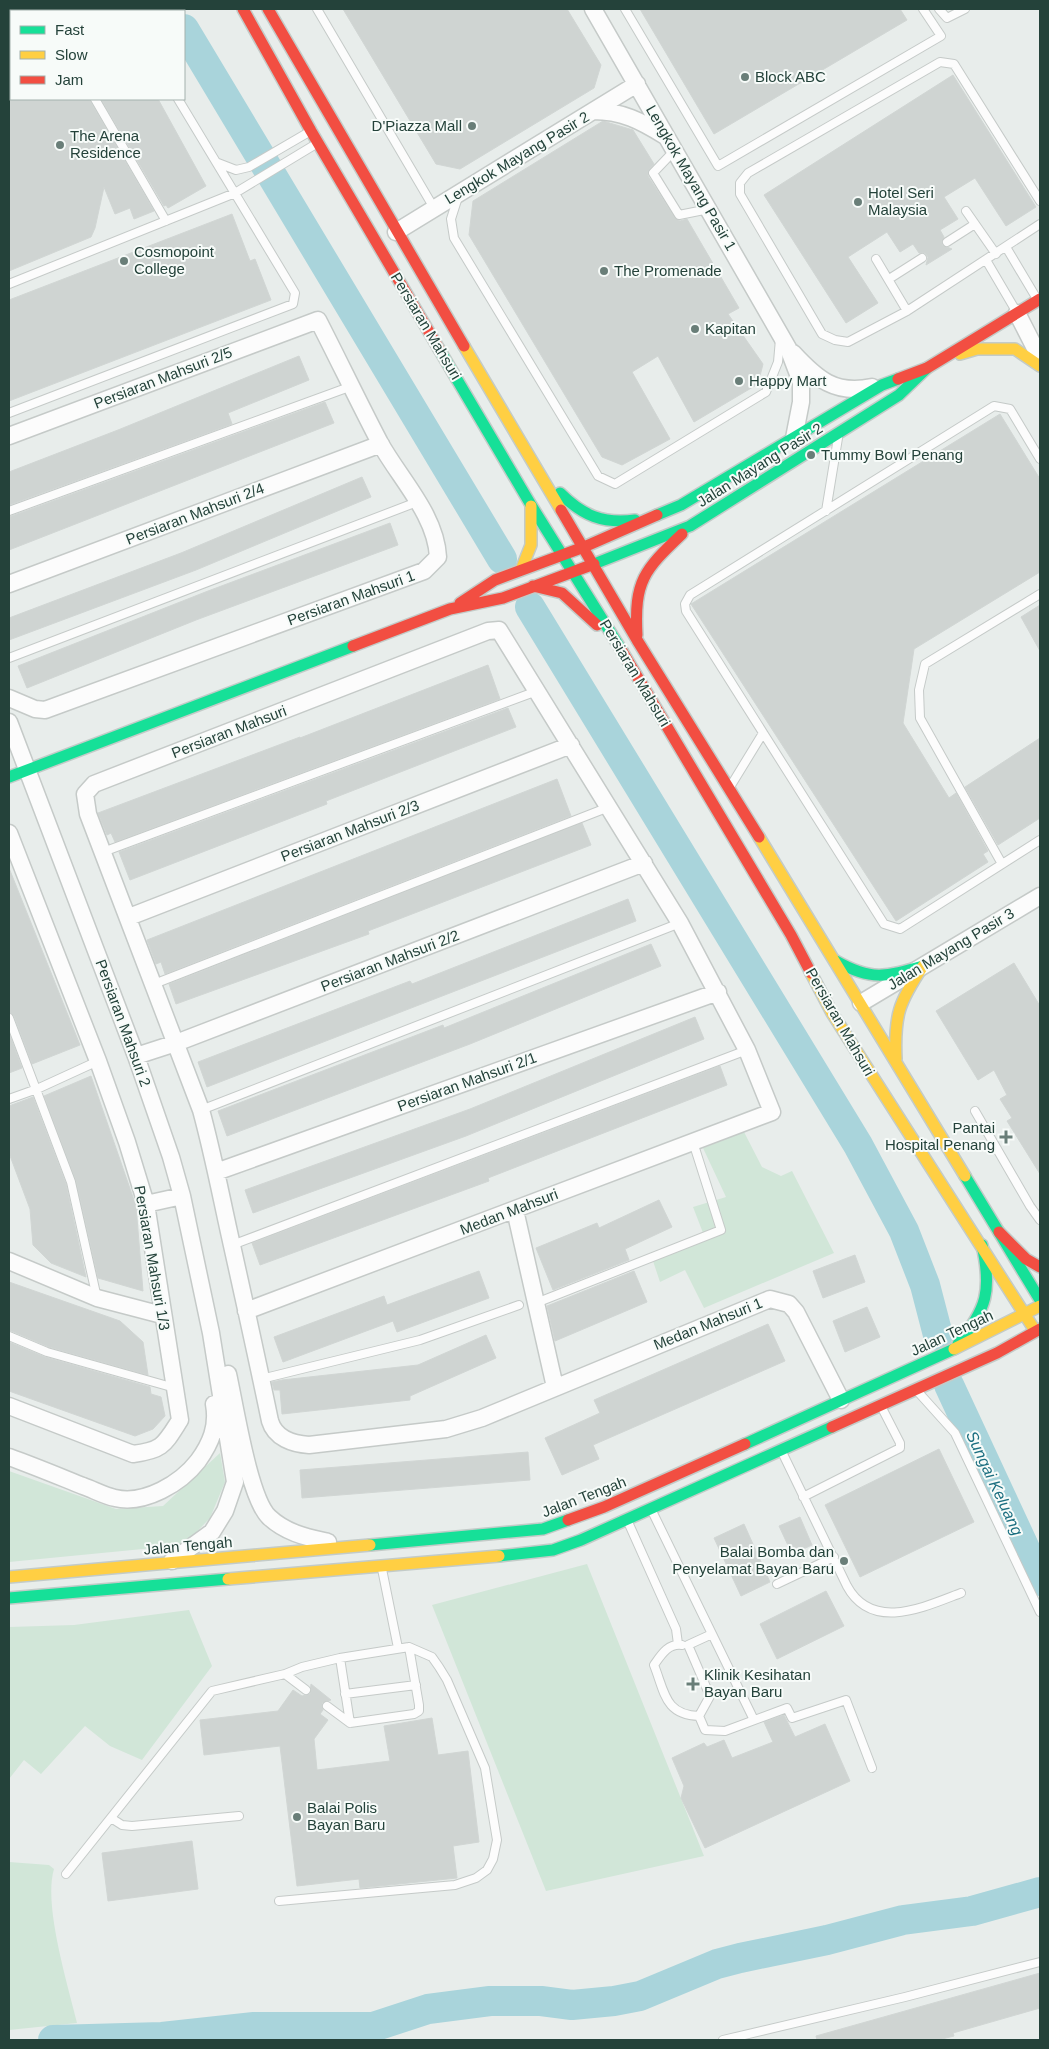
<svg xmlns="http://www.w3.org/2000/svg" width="1049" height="2049" font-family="Helvetica,sans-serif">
<rect width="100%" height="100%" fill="#e8edeb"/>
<path fill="#d1e6d8" d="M 744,1132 L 762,1167 L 781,1176 L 792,1171 L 834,1253 L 704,1308 L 685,1270 L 660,1282 L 653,1261 L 705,1238 L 693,1207 L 726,1197 L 703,1148 Z
M 220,1453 L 225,1482 L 210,1518 L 184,1545 L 9,1562 L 9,1471 L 116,1509 L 163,1506 Z
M 587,1564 L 704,1856 L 546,1891 L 432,1605 Z
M 189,1610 L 212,1666 L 142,1760 L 110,1746 L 85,1726 L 41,1774 L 24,1760 L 9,1779 L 9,1627 L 74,1625 Z
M 9,1862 L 49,1865 L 54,1869 C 43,1905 68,1985 77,2023 L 9,2030 Z"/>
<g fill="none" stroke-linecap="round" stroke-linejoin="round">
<path stroke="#a9d4db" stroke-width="30" d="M 184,29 L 502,559
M 530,607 L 858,1145 L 904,1231 L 925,1285 L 938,1335
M 949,1385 L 1040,1581
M 53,2040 L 162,2037 L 254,2027 L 373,2027 L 428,2009 L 490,2001 L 541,2001 L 572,2005 L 614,2001 L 640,1996 L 717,1964 L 740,1958 L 827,1940 L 903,1920 L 972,1911 L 1040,1892"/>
</g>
<path fill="#cfd4d2" stroke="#d1d6d4" d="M 343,9 L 567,9 L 601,65 L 594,88 L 460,169 L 436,164 Z
M 640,9 L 900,9 L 907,20 L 714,134 Z
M 953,75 L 1036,207 L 1006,226 L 975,178 L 944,197 L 958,219 L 940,230 L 944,237 L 942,245 L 952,249 L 926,265 L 928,257 L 925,253 L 919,253 L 913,244 L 900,252 L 887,232 L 848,257 L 878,303 L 846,323 L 764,195 Z
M 9,99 L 89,99 L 154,211 L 134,219 L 130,208 L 115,214 L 104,187 L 95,228 L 91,237 L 9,271 Z
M 101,99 L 158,99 L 206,186 L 168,208 L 166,205 L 164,206 Z
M 603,121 L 633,130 L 654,164 L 648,171 L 648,176 L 675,218 L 680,221 L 687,219 L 739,308 L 728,314 L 763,364 L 758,384 L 694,422 L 658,356 L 632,372 L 670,439 L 622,465 L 602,457 L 469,235 L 473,201 Z
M 232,214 L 250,261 L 255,259 L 271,300 L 9,401 L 9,300 Z
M 299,356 L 309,380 L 228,413 L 232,424 L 9,505 L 9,472 L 118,430 Z
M 325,402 L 334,423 L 9,550 L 9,517 Z
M 1000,414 L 1040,479 L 1040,572 L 914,649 L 903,723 L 949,798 L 956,793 L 988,851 L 983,854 L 988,862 L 896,921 L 691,604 Z
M 362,477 L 371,497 L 196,570 L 9,640 L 9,618 L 181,553 Z
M 390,523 L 398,545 L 196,620 L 27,688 L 18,666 L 208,591 Z
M 1040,605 L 1040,651 L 1021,617 Z
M 488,665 L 500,699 L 115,842 L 111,833 L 107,835 L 98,813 L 300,737 L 300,738 Z
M 508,708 L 516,727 L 326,801 L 327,804 L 130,880 L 119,852 Z
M 1040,738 L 1040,818 L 998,845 L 965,787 Z
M 557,779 L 571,816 L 165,974 L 161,962 L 156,964 L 147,940 Z
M 582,823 L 591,845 L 368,931 L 369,934 L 176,1004 L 169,984 Z
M 9,868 L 80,1045 L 32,1064 L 14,1016 L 9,1012 Z
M 628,899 L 636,921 L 207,1087 L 198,1062 L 410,981 L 412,984 Z
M 651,944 L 661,966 L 470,1044 L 227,1136 L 218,1111 L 443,1025 L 444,1028 Z
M 1014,963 L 1040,1006 L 1040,1174 L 1007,1121 L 1012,1118 L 1000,1099 L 1007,1095 L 994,1070 L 978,1080 L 936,1011 Z
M 695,1017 L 704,1039 L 466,1136 L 253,1213 L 245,1190 L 470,1109 Z
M 9,1033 L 22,1068 L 9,1073 Z
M 720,1066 L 727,1085 L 488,1178 L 489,1181 L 260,1265 L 252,1243 Z
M 91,1076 L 136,1206 L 143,1291 L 98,1278 L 76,1181 L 44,1096 Z
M 33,1097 L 66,1184 L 86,1277 L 51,1263 L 33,1245 L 30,1209 L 9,1153 L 9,1106 Z
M 659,1200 L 672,1227 L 625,1249 L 629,1260 L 553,1290 L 536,1248 L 597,1223 L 599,1228 Z
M 855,1255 L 865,1282 L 823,1298 L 813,1271 Z
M 479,1271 L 489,1298 L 397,1332 L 393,1321 L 283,1362 L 274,1337 L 384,1296 L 387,1305 Z
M 634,1271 L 647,1302 L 555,1341 L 547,1306 Z
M 9,1282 L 120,1321 L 143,1342 L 148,1375 L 49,1347 L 9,1330 Z
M 867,1307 L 880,1337 L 845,1352 L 833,1321 Z
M 768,1324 L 785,1361 L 593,1445 L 599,1459 L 562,1475 L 545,1438 L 600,1413 L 594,1400 Z
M 486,1335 L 496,1358 L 410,1396 L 410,1400 L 282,1414 L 280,1390 L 274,1390 L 272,1382 L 282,1380 L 418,1365 Z
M 9,1342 L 45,1357 L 150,1387 L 151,1394 L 161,1397 L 165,1416 L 153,1429 L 135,1436 L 9,1391 Z
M 939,1449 L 974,1522 L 860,1577 L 825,1505 Z
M 528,1452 L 530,1480 L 302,1498 L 300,1470 Z
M 800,1517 L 812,1545 L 792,1554 L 779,1526 Z
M 744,1524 L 770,1582 L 741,1596 L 714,1538 Z
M 826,1591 L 844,1626 L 777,1659 L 760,1624 Z
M 311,1684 L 331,1700 L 322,1703 L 323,1710 L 320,1714 L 328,1720 L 314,1739 L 317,1770 L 390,1761 L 384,1726 L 432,1718 L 438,1755 L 468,1751 L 479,1842 L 453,1846 L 457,1878 L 360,1888 L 359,1879 L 297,1886 L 280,1746 L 204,1755 L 200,1720 L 278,1711 L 293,1690 L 302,1696 L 310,1694 Z
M 784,1715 L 795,1737 L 825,1724 L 850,1781 L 705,1848 L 681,1798 L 684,1786 L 672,1758 L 704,1743 L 707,1747 L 724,1740 L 732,1758 L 773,1742 L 764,1722 Z
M 192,1841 L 198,1889 L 108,1901 L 102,1853 Z
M 1040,1973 L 1040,2008 L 953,2033 L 954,2036 L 938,2040 L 817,2040 L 816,2036 Z"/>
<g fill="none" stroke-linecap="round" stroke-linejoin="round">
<defs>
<path id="lane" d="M 121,9 L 124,11
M 317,9 L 434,208
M 625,9 L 718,166 L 941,36 L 923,9
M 939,9 L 947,18 L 965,9
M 9,28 L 11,29
M 95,99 L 166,221
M 675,150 L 653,173 L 679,215 L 709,209
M 218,163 L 236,170 L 249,167 L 309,132
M 458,197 L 451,219 L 454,238 L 598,476 L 615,484 L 766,392 L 778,362 L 780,339
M 1040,201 L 954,64 L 940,62 L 748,173 L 740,183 L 740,194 L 822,334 L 835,340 L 848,342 L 907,311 L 1040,224
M 966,211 L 996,254
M 947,242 L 975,224
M 1006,247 L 1037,299
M 876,259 L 907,311
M 986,260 L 1016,311
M 889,279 L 922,258
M 9,284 L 235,193 L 316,144
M 9,413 L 293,304 L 295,293 L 178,99
M 1040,459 L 1010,409 L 994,406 L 690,595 L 685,604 L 686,611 L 884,924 L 900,929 L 1040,840
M 9,511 L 352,386
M 826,511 L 838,438
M 9,658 L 417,502
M 730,787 L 763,733
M 103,852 L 537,691
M 1002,864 L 920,718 L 919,690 L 925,664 L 1040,594
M 154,984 L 609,807
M 9,1018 L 71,1182 L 97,1298
M 9,1099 L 37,1089 L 98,1061
M 201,1110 L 680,923
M 975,1111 L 1030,1206 L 1040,1220
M 232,1245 L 747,1050
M 536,1303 L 721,1230 L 693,1142
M 9,1336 L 47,1352 L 175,1388
M 261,1379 L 420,1340 L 519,1305
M 919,1393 L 955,1433 L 1040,1612
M 783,1454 L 847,1586 C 872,1632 924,1607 961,1593
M 803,1497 L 900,1448 L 900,1443 L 882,1408
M 652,1511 L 754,1720
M 628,1522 L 676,1629 L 678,1644
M 382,1569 L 398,1648
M 777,1584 L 834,1557
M 712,1634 L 688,1645 L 710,1696 L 699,1716 L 705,1730 L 725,1731 L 787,1708 L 792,1718 L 846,1700 L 872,1768
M 682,1645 C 668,1643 661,1655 654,1665 C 665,1693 665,1715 699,1716
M 340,1658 L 350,1723 L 414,1714 L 419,1711 L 419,1705 L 409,1647
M 285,1674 L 306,1690
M 345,1694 L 416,1685
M 327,1706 L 350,1723
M 111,1818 L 122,1825 L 132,1826 L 239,1816
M 66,1874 L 212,1691 L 285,1674 L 302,1667 L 340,1658 L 409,1647 L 432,1657 L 439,1667 L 447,1680 L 485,1768 L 497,1840 L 493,1859 L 487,1870 L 476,1878 L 455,1885 L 279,1901
M 723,2040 L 905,1997 L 1040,1962"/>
<path id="street" d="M 593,9 L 788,348 L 801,382 L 801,402 L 794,438
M 593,111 C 622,111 641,121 665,136
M 396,232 L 637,84
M 1017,313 L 1040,358
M 793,353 C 817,379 835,395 872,387
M 9,436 L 318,320 C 339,361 359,403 380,443 C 400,479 436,515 438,557 L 424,571 L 45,710 L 35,709 L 9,698
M 9,584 L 381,444
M 9,722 L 136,1056 L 171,1157 L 182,1196 L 211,1333 L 235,1482 L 225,1511 L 212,1532 L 172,1561
M 9,833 L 98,1061 L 127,1142 L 146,1204 L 180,1420 C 164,1445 163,1450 133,1454 L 9,1406
M 129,917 L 571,745
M 861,1003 L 1040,896
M 136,1056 L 176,1043 L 644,863
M 216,1172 L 718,992
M 146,1204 L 182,1196
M 515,1210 L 555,1387
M 9,1261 L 97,1298 L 162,1315
M 246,1311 L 772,1112 L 747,1050 L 680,923 L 499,630 L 488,631 L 94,784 L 85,794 L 88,814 L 201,1110 C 212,1150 220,1191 229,1232 C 243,1295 257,1358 270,1421 C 275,1438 293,1444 309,1445 L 446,1429 L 482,1418 L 770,1299 L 789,1304 L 796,1312 L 841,1400
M 228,1374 C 235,1405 249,1498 269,1517 C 286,1533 306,1537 328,1542
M 9,1457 C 34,1466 58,1476 83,1486 C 94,1490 105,1496 115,1498 C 145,1505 181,1483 198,1461 C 211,1443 218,1426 214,1404"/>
<path id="fast" d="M 439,349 L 531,505 L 622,651
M 560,493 C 583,516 603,524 635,520
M 657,515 L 681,505 L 882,385 L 898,379
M 594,564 L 690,526 L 899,395 L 927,368
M 9,777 L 353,646
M 836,961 C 871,981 886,977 923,966
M 965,1176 L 1040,1300
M 958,1344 C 987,1309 992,1290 982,1245
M 745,1444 L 954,1349
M 370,1545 L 543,1529 L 568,1520
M 499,1556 L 553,1550 L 581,1540 L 832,1427
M 9,1598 L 228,1579"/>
<path id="slow" d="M 464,346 L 561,510
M 960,354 L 977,349 L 1015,349 L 1040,366
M 521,570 L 531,545 L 531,506
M 759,837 L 965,1176
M 811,973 L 832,1013 L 1034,1329
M 896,1059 C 894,1015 899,1002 923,966
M 954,1349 L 1040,1306
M 9,1577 L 370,1545
M 228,1579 L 499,1556"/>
<path id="jam" d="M 243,9 L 311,131 L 439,349
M 268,9 L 464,346
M 898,379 L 927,368 L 1040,299
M 561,510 L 637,640 L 759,837
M 533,586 L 562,593 L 597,625
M 460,603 L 495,580 L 584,547 L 657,515
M 637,635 C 634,581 644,570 682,534
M 353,646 L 450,609 L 503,598 L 594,564
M 622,651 L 791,935 L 811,973
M 999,1232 L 1026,1259 L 1040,1267
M 832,1427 L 997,1353 L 1040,1329
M 568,1520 L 604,1507 L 745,1444"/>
</defs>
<use href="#lane" stroke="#c5cac8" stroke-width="10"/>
<use href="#street" stroke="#c5cac8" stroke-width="19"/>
<use href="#fast" stroke="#c3cbc8" stroke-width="14"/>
<use href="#slow" stroke="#c3cbc8" stroke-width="14"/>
<use href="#jam" stroke="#c3cbc8" stroke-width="14"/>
<use href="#lane" stroke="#fcfcfc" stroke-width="8"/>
<use href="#street" stroke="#fcfcfc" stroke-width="16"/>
<use href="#fast" stroke="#16e098" stroke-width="11"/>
<use href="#slow" stroke="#ffcf43" stroke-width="11"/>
<use href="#jam" stroke="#f24e42" stroke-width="11"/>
</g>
<g fill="#697e78" stroke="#f7fbf9" stroke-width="2">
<circle cx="745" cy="77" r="5"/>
<circle cx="472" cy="126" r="5"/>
<circle cx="60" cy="145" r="5"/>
<circle cx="858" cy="202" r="5"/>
<circle cx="124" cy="261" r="5"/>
<circle cx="604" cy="271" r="5"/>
<circle cx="695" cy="329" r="5"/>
<circle cx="739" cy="381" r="5"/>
<circle cx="811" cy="455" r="5"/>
<path d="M1003.5 1129.5h5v5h5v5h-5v5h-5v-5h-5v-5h5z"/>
<circle cx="844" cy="1561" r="5"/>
<path d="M690.5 1676.5h5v5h5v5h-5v5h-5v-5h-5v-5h5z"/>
<circle cx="297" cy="1817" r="5"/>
</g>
<g text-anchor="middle" stroke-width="4" stroke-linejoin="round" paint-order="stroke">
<g font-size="15" fill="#24423a" stroke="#f7fbf9" text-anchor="start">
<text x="755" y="82">Block ABC</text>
<text x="462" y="131" text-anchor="end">D'Piazza Mall</text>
<text x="70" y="141">The Arena<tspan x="70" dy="17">Residence</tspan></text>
<text x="868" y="198">Hotel Seri<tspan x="868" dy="17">Malaysia</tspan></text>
<text x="134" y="257">Cosmopoint<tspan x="134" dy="17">College</tspan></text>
<text x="614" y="276">The Promenade</text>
<text x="705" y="334">Kapitan</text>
<text x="749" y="386">Happy Mart</text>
<text x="821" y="460">Tummy Bowl Penang</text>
<text x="995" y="1133" text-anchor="end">Pantai<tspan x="995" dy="17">Hospital Penang</tspan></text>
<text x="834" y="1557" text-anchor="end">Balai Bomba dan<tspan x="834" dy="17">Penyelamat Bayan Baru</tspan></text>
<text x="704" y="1680">Klinik Kesihatan<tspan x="704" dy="17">Bayan Baru</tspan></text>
<text x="307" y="1813">Balai Polis<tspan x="307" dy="17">Bayan Baru</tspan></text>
</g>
<g font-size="15" fill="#24423a" stroke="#f7fbf9">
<text transform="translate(517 158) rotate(-31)" y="5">Lengkok Mayang Pasir 2</text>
<text transform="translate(691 178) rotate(60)" y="5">Lengkok Mayang Pasir 1</text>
<text transform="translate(426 326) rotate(59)" y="5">Persiaran Mahsuri</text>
<text transform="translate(163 378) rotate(-21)" y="5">Persiaran Mahsuri 2/5</text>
<text transform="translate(760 465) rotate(-32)" y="5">Jalan Mayang Pasir 2</text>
<text transform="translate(195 514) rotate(-21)" y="5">Persiaran Mahsuri 2/4</text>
<text transform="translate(351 598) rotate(-20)" y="5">Persiaran Mahsuri 1</text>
<text transform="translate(635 673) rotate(59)" y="5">Persiaran Mahsuri</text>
<text transform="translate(229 732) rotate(-21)" y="5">Persiaran Mahsuri</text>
<text transform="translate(350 831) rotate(-21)" y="5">Persiaran Mahsuri 2/3</text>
<text transform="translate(951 949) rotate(-31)" y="5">Jalan Mayang Pasir 3</text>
<text transform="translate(390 961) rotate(-21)" y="5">Persiaran Mahsuri 2/2</text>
<text transform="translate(840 1022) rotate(60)" y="5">Persiaran Mahsuri</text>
<text transform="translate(123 1023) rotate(70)" y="5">Persiaran Mahsuri 2</text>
<text transform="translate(467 1082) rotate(-20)" y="5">Persiaran Mahsuri 2/1</text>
<text transform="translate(509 1212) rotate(-21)" y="5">Medan Mahsuri</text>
<text transform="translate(152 1258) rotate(80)" y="5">Persiaran Mahsuri 1/3</text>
<text transform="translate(708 1324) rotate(-22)" y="5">Medan Mahsuri 1</text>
<text transform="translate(952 1333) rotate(-25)" y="5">Jalan Tengah</text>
<text transform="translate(584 1497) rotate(-21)" y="5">Jalan Tengah</text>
<text transform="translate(188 1546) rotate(-5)" y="5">Jalan Tengah</text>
</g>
<g font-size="16" font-style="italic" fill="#1c6f80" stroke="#f7fbf9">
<text transform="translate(995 1483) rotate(65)" y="6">Sungai Keluang</text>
</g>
</g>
<rect width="1049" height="2049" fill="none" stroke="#24423a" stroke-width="20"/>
<rect x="10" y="10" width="175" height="90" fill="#f7fbf9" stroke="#a3b1ad"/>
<rect x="20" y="26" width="25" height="8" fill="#16e098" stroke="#a3b1ad"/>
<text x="55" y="35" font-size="15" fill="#24423a">Fast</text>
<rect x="20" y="51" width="25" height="8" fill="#ffcf43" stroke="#a3b1ad"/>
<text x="55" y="60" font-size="15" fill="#24423a">Slow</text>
<rect x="20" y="76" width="25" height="8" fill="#f24e42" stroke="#a3b1ad"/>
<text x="55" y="85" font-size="15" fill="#24423a">Jam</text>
</svg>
